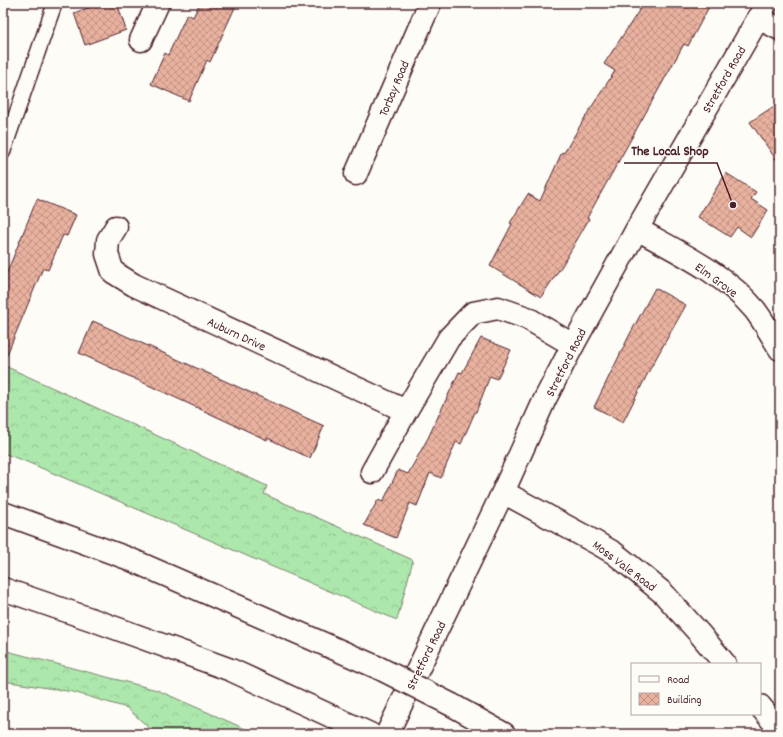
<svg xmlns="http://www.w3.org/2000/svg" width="783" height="737" font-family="Dekko,sans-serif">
<defs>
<pattern id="forest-crowns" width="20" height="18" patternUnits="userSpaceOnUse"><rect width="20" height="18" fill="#ace7ac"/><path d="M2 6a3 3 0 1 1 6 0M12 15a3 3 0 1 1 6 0" fill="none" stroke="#96c694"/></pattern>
<pattern id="building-cross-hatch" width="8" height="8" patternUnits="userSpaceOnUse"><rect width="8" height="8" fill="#e9b29f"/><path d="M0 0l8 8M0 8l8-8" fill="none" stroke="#bf9082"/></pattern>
</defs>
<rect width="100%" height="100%" fill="#fdfcf7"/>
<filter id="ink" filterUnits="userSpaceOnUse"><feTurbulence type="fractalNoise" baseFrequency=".025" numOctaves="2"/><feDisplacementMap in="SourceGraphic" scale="8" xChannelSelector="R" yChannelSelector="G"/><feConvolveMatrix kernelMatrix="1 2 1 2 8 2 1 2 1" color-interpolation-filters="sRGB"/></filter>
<g filter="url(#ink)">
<path fill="url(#forest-crowns)" stroke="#7b836c" d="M 3,365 L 267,486 L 264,494 L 413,560 L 397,620 L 27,462 L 3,453 Z
M 3,650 L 157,690 L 257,734 L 156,734 L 127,708 L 73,692 L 3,681 Z"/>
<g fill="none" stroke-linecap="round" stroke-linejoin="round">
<path stroke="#7289a0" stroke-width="8" d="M 3,8 L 4,3"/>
</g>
<path fill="url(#building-cross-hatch)" stroke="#4a1f2b" d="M 101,3 L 117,3 L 126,30 L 85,45 L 74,13 Z
M 200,3 L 237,3 L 210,62 L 207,60 L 189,101 L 151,84 L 165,53 L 168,55 L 187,14 L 193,17 Z
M 644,3 L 711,3 L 688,46 L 684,44 L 587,218 L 589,219 L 563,264 L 541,297 L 490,266 L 512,224 L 510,223 L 528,194 L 540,201 L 562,152 L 564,153 L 587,114 L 615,71 L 604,64 Z
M 780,102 L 780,165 L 750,122 Z
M 726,173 L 756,192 L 751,199 L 768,210 L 751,237 L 737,227 L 730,237 L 698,217 Z
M 37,199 L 76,215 L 67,236 L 63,235 L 48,270 L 43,268 L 3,364 L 3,282 Z
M 655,288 L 686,305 L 650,369 L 623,422 L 594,407 L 630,334 Z
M 93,321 L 324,426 L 310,458 L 267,438 L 267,440 L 79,353 Z
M 481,338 L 511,350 L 497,379 L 490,376 L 476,412 L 475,412 L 461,444 L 456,442 L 441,478 L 430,473 L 417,506 L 410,503 L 396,538 L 364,525 L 378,500 L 383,502 L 398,470 L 408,474 L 428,438 L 459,372 L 462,373 Z"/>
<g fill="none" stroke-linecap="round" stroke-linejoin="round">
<defs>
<path id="lane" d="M 3,152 L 55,3"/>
<path id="street" d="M 758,18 L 780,29
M 141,40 L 158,3
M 356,174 L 430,3
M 116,227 L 108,240 L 107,254 L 113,272 L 134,285 L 406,411
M 637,229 C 678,252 724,273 755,310 C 764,322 772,336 780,349
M 372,472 L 406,411 L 449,338 L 473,313 L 498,308 L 527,318 L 573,345"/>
<path id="secondary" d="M 503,492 L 595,542 L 614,553 L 629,565 L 663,593 L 699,633 L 725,664
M 760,706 L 780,730
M 387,734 L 503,492 L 545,399 L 573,345 L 637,229 L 767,3"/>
<path id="highway" d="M 3,513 L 127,558 L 379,668
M 3,589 L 96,621 L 231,670 L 370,734
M 452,705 L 504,734"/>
</defs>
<use href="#lane" stroke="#4a1f2b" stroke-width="17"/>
<use href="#street" stroke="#4a1f2b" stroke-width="25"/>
<use href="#secondary" stroke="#4a1f2b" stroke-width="25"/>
<use href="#highway" stroke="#4a1f2b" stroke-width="25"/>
<use href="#lane" stroke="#fdfcf7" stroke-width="14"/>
<use href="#street" stroke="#fdfcf7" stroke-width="22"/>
<use href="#secondary" stroke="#fdfcf7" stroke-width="22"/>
<use href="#highway" stroke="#fdfcf7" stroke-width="22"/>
<defs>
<path id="highway-bridge" d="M 379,668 L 452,705"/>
</defs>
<use href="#highway-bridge" stroke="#4a1f2b" stroke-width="25" stroke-linecap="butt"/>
<use href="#highway-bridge" stroke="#fdfcf7" stroke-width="22"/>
</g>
</g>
<g text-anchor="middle" stroke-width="3" stroke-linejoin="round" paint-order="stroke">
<g font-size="13" fill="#4a1f2b" stroke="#fdfcf7">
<text transform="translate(723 79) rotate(-60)" y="5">Stretford Road</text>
<text transform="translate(393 88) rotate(-67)" y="5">Torbay Road</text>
<text transform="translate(717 279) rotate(36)" y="5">Elm Grove</text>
<text transform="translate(237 333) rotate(25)" y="5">Auburn Drive</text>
<text transform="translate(565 362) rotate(-63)" y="5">Stretford Road</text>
<text transform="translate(625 565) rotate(37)" y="5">Moss Vale Road</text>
<text transform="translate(425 655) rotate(-64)" y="5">Stretford Road</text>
</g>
</g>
<path fill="none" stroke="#4a1f2b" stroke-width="1.5" d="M733 205L717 163H624"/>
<circle fill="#4a1f2b" stroke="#fdfcf7" stroke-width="1.5" cx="733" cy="205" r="4"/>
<g font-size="14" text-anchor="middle" font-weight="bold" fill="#4a1f2b" stroke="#fdfcf7" stroke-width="3" stroke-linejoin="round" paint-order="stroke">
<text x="670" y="155">The Local Shop</text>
</g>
<rect width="783" height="737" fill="none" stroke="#fdfcf7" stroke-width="16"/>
<rect x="8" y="8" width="767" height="721" fill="none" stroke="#4a1f2b" stroke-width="1.5" filter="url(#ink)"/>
<rect x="631" y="663" width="130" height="52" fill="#fdfcf7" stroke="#b5a4a5"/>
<rect x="639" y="676" width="20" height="6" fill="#fdfcf7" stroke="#b5a4a5"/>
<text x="667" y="683" font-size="12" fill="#4a1f2b">Road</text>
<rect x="639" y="693" width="20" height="12" fill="url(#building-cross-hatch)" stroke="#b5a4a5"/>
<text x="667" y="703" font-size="12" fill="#4a1f2b">Building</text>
</svg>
